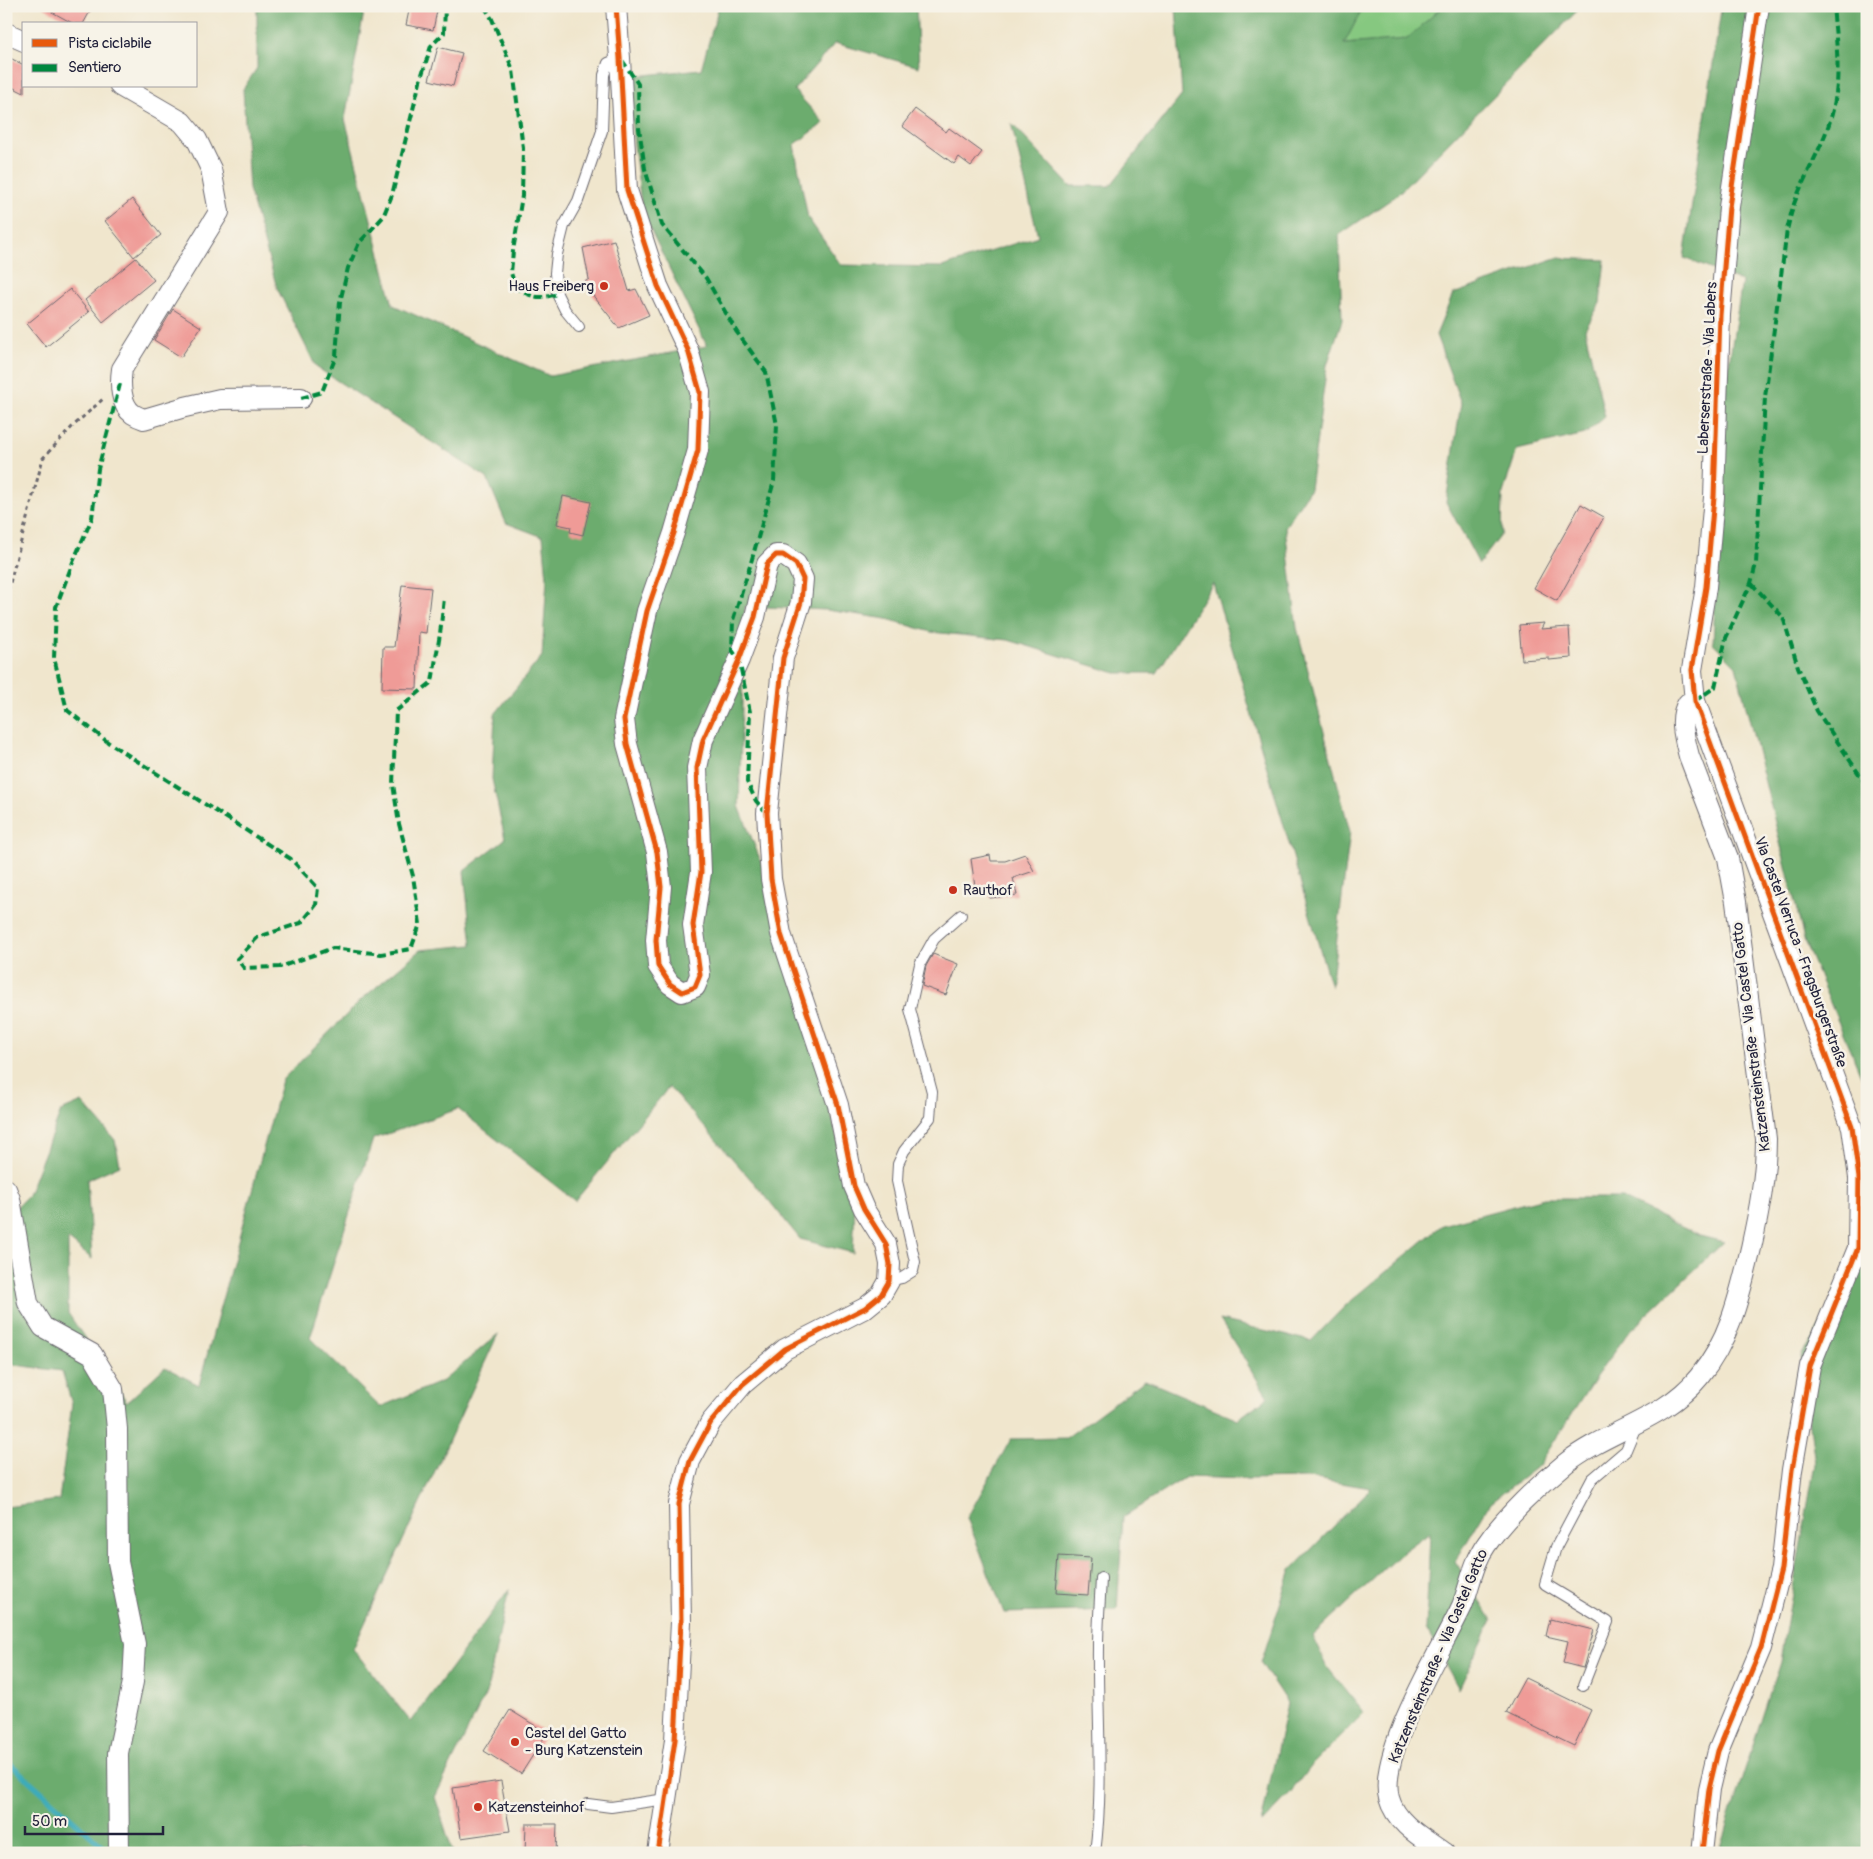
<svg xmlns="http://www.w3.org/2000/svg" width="1873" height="1859" font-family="Pangolin,sans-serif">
<rect width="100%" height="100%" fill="#f7f3e8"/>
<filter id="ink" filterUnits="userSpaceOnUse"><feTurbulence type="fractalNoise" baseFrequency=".02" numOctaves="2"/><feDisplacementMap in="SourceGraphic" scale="10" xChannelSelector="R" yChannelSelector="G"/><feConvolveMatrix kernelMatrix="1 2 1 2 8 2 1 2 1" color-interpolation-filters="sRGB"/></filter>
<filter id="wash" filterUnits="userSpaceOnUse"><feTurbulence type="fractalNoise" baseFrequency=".0096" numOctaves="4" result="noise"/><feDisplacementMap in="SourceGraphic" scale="20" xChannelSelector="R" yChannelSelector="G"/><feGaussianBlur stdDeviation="1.12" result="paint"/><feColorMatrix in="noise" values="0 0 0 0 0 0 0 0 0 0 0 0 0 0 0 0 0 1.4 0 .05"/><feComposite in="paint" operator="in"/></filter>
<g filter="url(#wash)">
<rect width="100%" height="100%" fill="#f0e6cd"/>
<path fill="#86c880" stroke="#54755e" d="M 1364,6 L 1443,6 L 1407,40 L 1343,44 Z"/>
<path fill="#6cac6e" stroke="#476754" d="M 257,6 L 365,6 L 345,119 L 393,305 L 550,376 L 707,346 L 642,212 L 626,77 L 701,69 L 719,6 L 916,6 L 919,67 L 835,43 L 794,90 L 824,123 L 794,145 L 808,218 L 841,265 L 942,267 L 1038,236 L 1011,123 L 1070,186 L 1110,186 L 1182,95 L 1176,8 L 1177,6 L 1364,6 L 1344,44 L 1407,39 L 1443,6 L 1581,7 L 1396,196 L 1339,235 L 1342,320 L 1327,365 L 1310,489 L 1285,527 L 1297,628 L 1350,832 L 1331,987 L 1213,583 L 1157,673 L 1116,673 L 1008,640 L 931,632 L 887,619 L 826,610 L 745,606 L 739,806 L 775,897 L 855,1206 L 853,1253 L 800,1239 L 762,1192 L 669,1087 L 575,1201 L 458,1109 L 373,1139 L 310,1338 L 380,1407 L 443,1381 L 498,1334 L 353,1649 L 411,1722 L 509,1589 L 487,1691 L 435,1797 L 453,1853 L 6,1853 L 6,1507 L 59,1500 L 72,1404 L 62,1371 L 15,1365 L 6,1359 L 6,1218 L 28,1195 L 61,1111 L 82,1102 L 115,1140 L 120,1165 L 87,1180 L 92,1259 L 68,1239 L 68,1313 L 127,1402 L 165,1367 L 199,1385 L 282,1080 L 361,1000 L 420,950 L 472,945 L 464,871 L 505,839 L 492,779 L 495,714 L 542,656 L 547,578 L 543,537 L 506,523 L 487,478 L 316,367 L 277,288 L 249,189 L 243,89 L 257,68 Z
M 1717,6 L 1867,6 L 1867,1090 L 1805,943 L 1736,666 L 1713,643 L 1725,388 L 1742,282 L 1684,258 L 1721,10 Z
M 1556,258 L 1605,260 L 1600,303 L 1585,330 L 1605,417 L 1585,434 L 1517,450 L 1503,493 L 1502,534 L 1479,564 L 1446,502 L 1461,403 L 1436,335 L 1453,294 Z
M 1544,1198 L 1622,1198 L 1700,1236 L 1724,1242 L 1628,1333 L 1595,1378 L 1539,1465 L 1490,1503 L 1455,1562 L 1492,1620 L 1459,1689 L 1426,1629 L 1430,1532 L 1400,1554 L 1313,1636 L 1328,1668 L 1364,1713 L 1309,1768 L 1290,1793 L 1261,1824 L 1287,1703 L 1261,1663 L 1291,1570 L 1371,1488 L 1309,1478 L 1247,1479 L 1186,1477 L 1123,1517 L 1117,1610 L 1004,1613 L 967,1518 L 1011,1439 L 1066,1438 L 1145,1380 L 1238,1419 L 1268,1397 L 1220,1320 L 1311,1341 L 1345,1306 L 1442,1225 Z
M 1867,1257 L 1867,1853 L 1718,1853 L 1780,1661 L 1815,1464 L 1801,1356 Z"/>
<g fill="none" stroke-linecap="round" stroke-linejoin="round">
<path stroke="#3cabb9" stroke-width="5.5" d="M 6,1760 L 110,1853"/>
</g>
<g id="blocks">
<path fill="#ef9b97" d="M 41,6 L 93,6 L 83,24 L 74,24 Z
M 410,6 L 438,6 L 433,30 L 406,25 Z
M 438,47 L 462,53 L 453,86 L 429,80 Z
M 6,56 L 24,65 L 24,93 L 6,84 Z
M 915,109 L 946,132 L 949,128 L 982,152 L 971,166 L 959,157 L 954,164 L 902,126 Z
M 132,199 L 161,235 L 134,257 L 105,221 Z
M 614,240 L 629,291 L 636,289 L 649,315 L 619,328 L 583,283 L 589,279 L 583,248 Z
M 136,258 L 154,280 L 103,322 L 85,300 Z
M 70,289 L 89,312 L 46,347 L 27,324 Z
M 173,309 L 201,327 L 181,357 L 154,340 Z
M 563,496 L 591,502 L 583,535 L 570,532 L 571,527 L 557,524 Z
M 1581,504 L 1604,517 L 1557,601 L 1534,588 Z
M 402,585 L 431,588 L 426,633 L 419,632 L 417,689 L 382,688 L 383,647 L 394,647 Z
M 1544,623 L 1541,629 L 1569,627 L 1571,658 L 1549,660 L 1549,658 L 1522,660 L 1519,625 Z
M 1025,854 L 1034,871 L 1013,878 L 1017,895 L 990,898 L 989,888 L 975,887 L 971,859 L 990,855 L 991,861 L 1005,861 Z
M 933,954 L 958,964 L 946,995 L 922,986 L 926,966 Z
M 1059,1556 L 1091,1558 L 1088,1595 L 1056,1593 Z
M 1550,1619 L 1594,1630 L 1583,1668 L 1563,1663 L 1568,1641 L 1546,1636 Z
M 1525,1678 L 1591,1710 L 1574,1746 L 1506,1713 Z
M 510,1710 L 547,1733 L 521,1774 L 484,1751 Z
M 501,1781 L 510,1831 L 461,1838 L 453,1788 Z
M 526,1824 L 557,1824 L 556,1853 L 525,1853 Z"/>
</g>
</g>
<g filter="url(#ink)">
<use href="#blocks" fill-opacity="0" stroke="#6a676e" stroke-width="1"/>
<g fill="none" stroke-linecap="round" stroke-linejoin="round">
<defs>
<path id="lane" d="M 579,327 L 565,310 L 557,294 L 555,273 L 557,254 L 564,226 L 578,201 L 602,131 L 604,75 L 608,63 L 620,58
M 889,1281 L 902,1278 L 913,1271 L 915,1262 L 897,1181 L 898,1164 L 904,1151 L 930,1118 L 932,1092 L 910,1009 L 920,964 L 934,939 L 961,915
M 1583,1686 L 1608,1622 L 1545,1584 L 1556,1547 L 1592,1479 L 1626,1450 L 1637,1424
M 588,1804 L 611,1807 L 666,1799
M 1095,1853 C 1104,1784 1097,1716 1098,1647 C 1098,1624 1100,1601 1101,1578"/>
<path id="street" d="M 616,6 L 620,58 L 627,190 L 658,286 L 688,350 L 700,392 L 698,450 L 674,533 L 647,611 L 624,719 L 627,744 L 657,852 L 661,887 L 656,940 L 658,966 L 670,984 L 682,992 L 695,987 L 700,975 L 693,925 L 701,872 L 697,768 L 703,740 L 739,660 L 755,617 L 767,564 L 776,555 L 783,555 L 796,564 L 803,579 L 801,602 L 783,658 L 767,813 L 771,879 L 781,934 L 838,1105 L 854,1186 L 864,1209 L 886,1244 L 890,1264 L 889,1281 L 881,1295 L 865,1308 L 785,1349 L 743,1384 L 711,1422 L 690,1461 L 679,1504 L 681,1622 L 675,1740 L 658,1853
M 6,33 L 24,41
M 120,86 L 182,122 L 197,140 L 211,169 L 219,212 L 122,369 C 120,383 120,405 133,414 C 136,416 141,418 144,419 L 185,407 L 220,399 L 301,398
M 6,1189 L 10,1199 L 28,1303 L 43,1327 L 92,1354 L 113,1389 L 117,1429 L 118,1562 L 135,1644 L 133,1682 L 118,1753 L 119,1853
M 1444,1853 C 1423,1838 1396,1824 1389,1798 C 1377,1754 1442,1649 1462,1606 C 1470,1586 1473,1563 1486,1545 C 1505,1517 1539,1485 1566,1463 C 1608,1430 1664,1420 1699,1377 C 1730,1340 1740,1294 1751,1248 C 1759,1212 1766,1176 1766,1139 L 1736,902 L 1728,858 L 1689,756 C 1685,740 1678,718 1688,703 L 1695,701
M 1702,1853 L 1709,1789 L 1718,1751 L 1761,1648 L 1781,1569 L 1792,1470 L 1810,1366 L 1858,1248 L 1859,1178 L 1852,1127 L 1695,701 L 1692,670 L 1706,587 L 1714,497 L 1720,315 L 1729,207 L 1759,6"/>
</defs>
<use href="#lane" stroke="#6a676e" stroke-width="12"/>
<use href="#street" stroke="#6a676e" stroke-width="22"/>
<path stroke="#6a676e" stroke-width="3" stroke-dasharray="4 4" stroke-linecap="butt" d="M 6,598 L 43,458 L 73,426 L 103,399"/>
<use href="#lane" stroke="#fff" stroke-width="10"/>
<use href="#street" stroke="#fff" stroke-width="20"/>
<path stroke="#00873e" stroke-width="4" stroke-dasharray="8 4" stroke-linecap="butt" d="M 484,6 L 492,19 L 513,70 L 523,148 L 522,196 L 513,251 L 511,273 L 516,288 C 533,297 537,300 557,294
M 622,60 L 638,84 L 639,128 L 645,169 L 662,225 L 706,278 L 736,331 L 766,372 L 777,425 L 774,481 L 750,566 L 733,620 L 732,650 L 739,660 L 750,712 L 747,782 L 756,801 L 767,813
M 120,384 L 98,469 L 92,518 L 73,562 L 56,607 L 54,658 L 67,710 L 109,743 L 291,859 L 318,888 L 316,905 L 301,923 L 258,937 L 237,959 L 244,968 L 280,967 L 333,948 L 381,954 L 411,949 L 420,924 L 413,876 L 399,824 L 393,784 L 396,711 L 432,682 L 440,634 L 444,598
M 301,398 L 322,392 L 336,356 L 340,302 L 348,268 L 359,243 L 383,217 L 392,195 L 420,81 L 431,46 L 444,33 L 445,6
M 1751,583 L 1783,617 L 1798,667 L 1817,711 L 1867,786
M 1695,701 L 1715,687 L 1726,638 L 1751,583 L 1756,564 L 1765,397 L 1787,230 C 1789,222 1791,213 1794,204 C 1806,171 1827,141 1834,105 C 1841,72 1836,40 1833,6"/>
<defs>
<path id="cycleway" d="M 616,6 L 620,58 L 627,190 L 658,286 L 688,350 L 700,392 L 698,450 L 674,533 L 647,611 L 624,719 L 627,744 L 657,852 L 661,887 L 656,940 L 658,966 L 670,984 L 682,992 L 695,987 L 700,975 L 693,925 L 701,872 L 697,768 L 703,740 L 739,660 L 755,617 L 767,564 L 776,555 L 783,555 L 796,564 L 803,579 L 801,602 L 783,658 L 767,813 L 771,879 L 781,934 L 838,1105 L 854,1186 L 864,1209 L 886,1244 L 890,1264 L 889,1281 L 881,1295 L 865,1308 L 785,1349 L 743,1384 L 711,1422 L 690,1461 L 679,1504 L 681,1622 L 675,1740 L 658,1853
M 1702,1853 L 1709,1789 L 1718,1751 L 1761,1648 L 1781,1569 L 1792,1470 L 1810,1366 L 1858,1248 L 1859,1178 L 1852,1127 L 1695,701 L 1692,670 L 1706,587 L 1714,497 L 1720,315 L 1729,207 L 1759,6"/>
</defs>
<use href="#cycleway" stroke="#f7f3e8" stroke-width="8"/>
<use href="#cycleway" stroke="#e8590c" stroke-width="5"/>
</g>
</g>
<g fill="#c8321e" stroke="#f7f3e8" stroke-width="2">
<circle cx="604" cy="286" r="5"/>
<circle cx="953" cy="890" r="5"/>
<circle cx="515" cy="1742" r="5"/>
<circle cx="478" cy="1807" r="5"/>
</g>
<g text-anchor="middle" stroke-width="5" stroke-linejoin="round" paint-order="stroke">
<g font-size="15" fill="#22223b" stroke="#f7f3e8" text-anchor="start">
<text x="594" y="291" text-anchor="end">Haus Freiberg</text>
<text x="963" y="895">Rauthof</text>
<text x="525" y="1738">Castel del Gatto<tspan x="525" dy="17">- Burg Katzenstein</tspan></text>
<text x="488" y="1812">Katzensteinhof</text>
</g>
<g font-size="15" fill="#22223b" stroke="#f7f3e8">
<text transform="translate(1707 368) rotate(-87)" y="5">Laberserstraße - Via Labers</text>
<text transform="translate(1801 952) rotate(70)" y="5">Via Castel Verruca - Fragsburgerstraße</text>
<text transform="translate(1751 1037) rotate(-97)" y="5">Katzensteinstraße - Via Castel Gatto</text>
<text transform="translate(1438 1656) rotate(-67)" y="5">Katzensteinstraße - Via Castel Gatto</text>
</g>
</g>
<rect width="1873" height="1859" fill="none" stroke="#f7f3e8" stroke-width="25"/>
<rect x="22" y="22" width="175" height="65" fill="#f7f3e8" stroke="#a29fa3"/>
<rect x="32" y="39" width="25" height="8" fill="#e8590c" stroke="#a29fa3"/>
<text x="68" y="48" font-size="15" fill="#22223b">Pista ciclabile</text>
<rect x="32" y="64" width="25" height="8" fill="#00873e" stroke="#a29fa3"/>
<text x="68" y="72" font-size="15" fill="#22223b">Sentiero</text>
<path d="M25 1826v8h138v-8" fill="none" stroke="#22223b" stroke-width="2.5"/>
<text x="32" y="1826" font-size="15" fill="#22223b" stroke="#f7f3e8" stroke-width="4" paint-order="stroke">50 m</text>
</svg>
